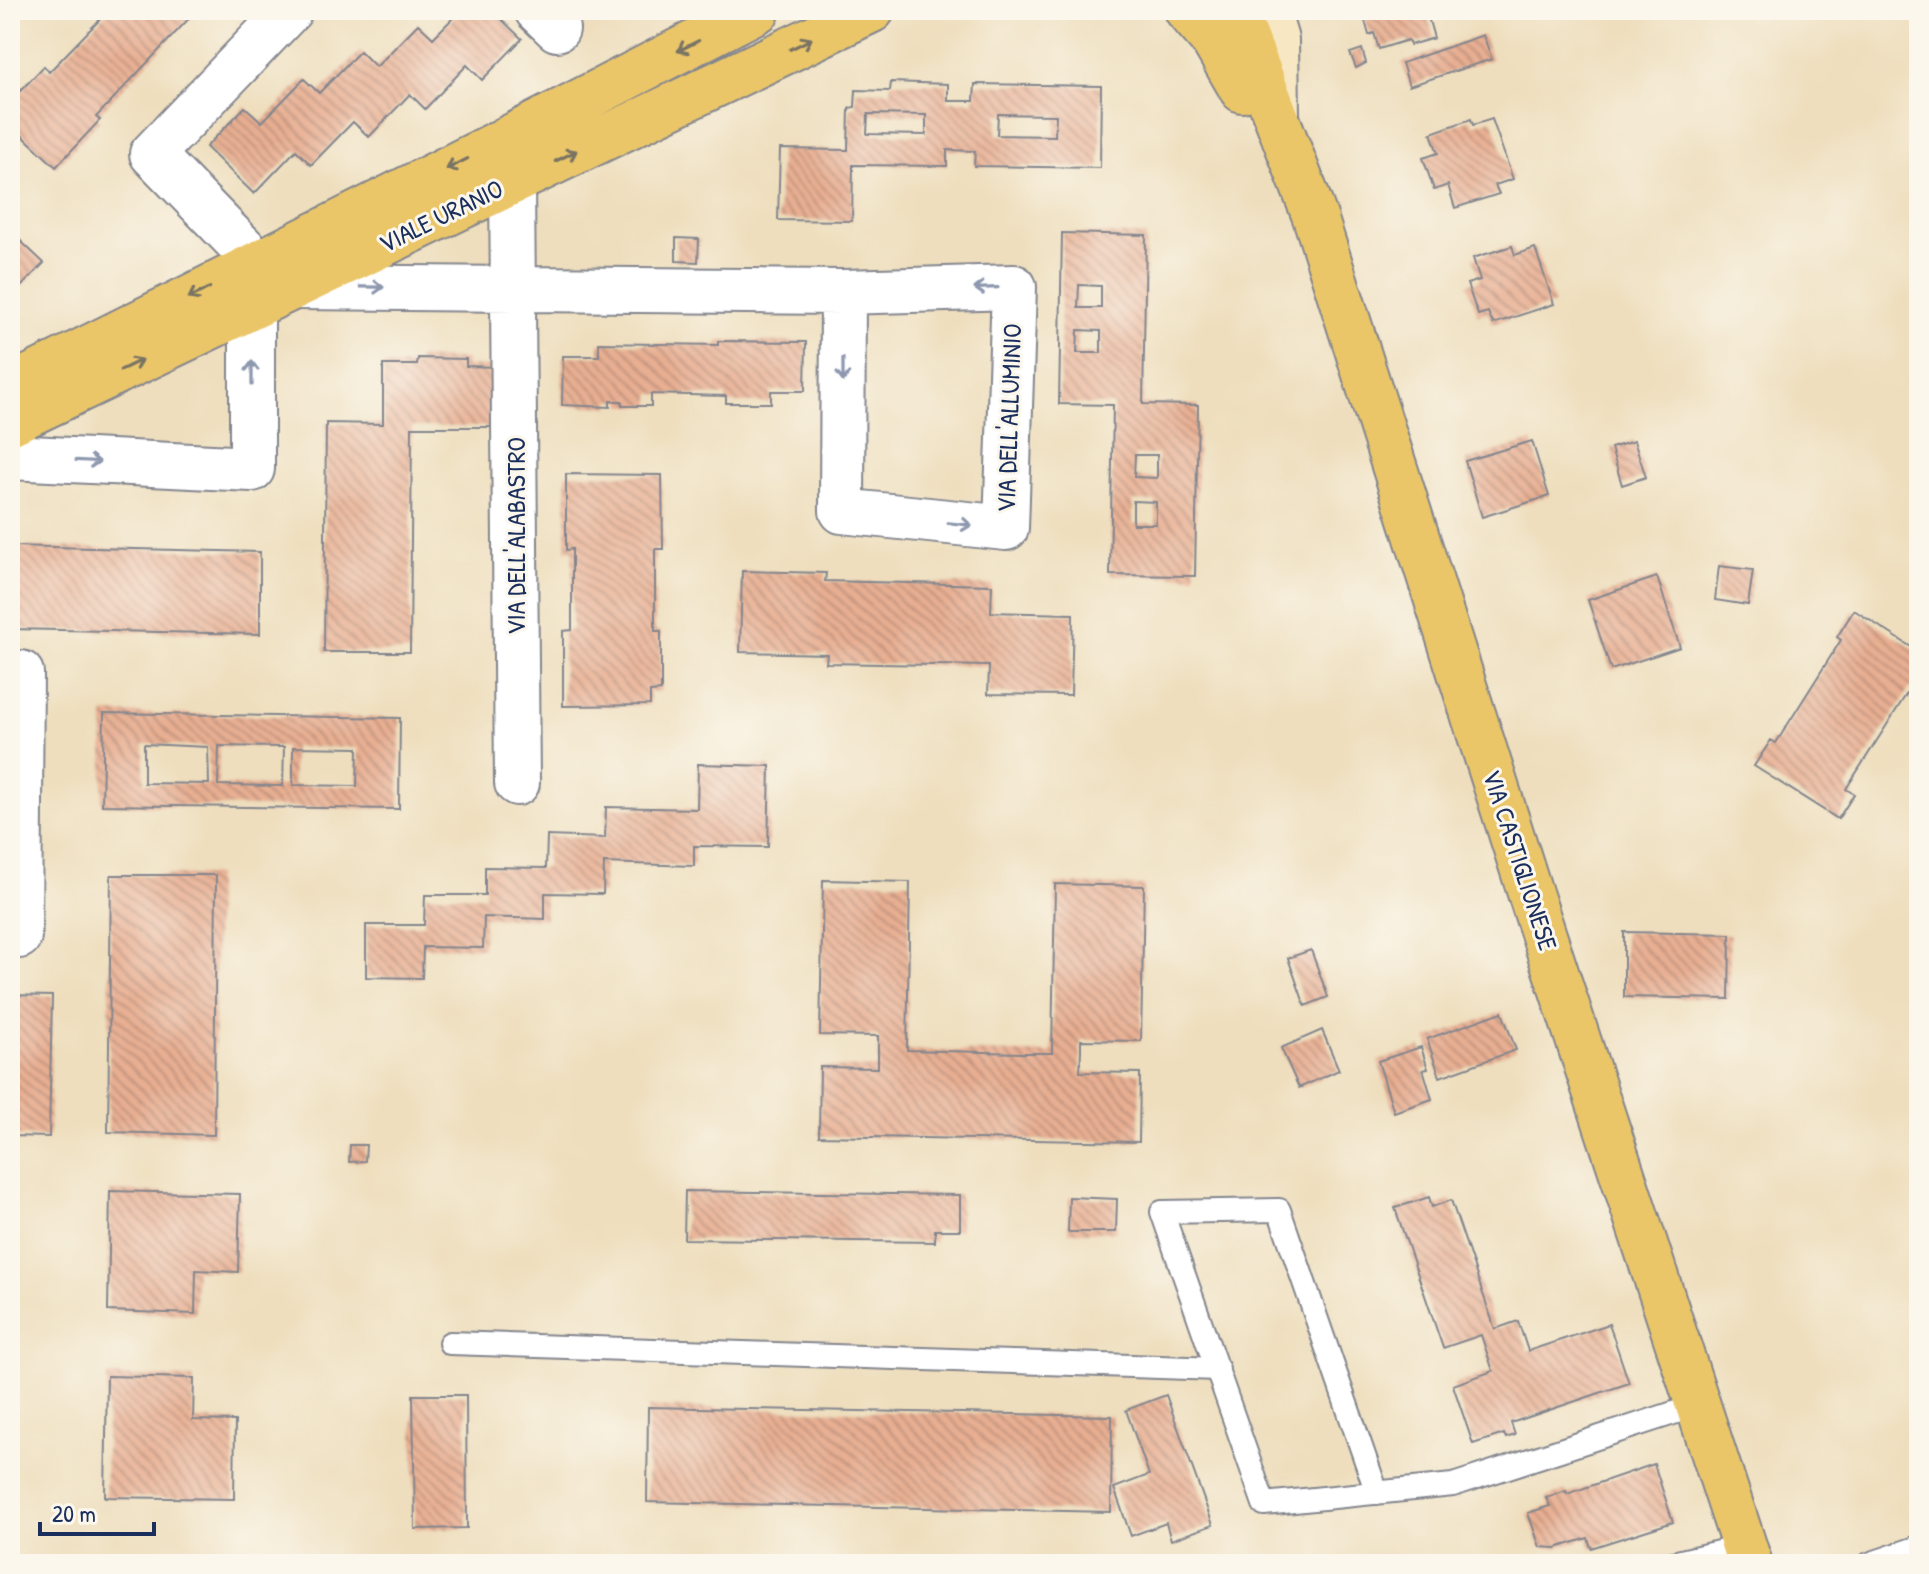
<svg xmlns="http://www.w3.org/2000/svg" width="1929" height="1574" font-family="'Patrick Hand',sans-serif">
<defs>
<pattern id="building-back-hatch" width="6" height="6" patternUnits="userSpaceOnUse" patternTransform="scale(2)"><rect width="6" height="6" fill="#e8af92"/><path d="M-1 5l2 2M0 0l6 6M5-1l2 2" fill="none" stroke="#bb8f7a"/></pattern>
</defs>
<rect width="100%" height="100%" fill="#fbf7ec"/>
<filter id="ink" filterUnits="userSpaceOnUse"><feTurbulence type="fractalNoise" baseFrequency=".0125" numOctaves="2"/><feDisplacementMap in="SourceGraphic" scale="16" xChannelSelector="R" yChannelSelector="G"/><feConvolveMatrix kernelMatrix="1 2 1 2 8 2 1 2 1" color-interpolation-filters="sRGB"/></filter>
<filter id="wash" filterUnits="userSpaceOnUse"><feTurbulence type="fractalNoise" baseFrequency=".006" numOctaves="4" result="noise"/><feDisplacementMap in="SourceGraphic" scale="32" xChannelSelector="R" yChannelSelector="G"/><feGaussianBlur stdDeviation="1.8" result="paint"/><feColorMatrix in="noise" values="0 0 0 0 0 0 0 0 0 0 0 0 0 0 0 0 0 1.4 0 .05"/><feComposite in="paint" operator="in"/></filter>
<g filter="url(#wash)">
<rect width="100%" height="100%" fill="#eedebd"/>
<g id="blocks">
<path fill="url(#building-back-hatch)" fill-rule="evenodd" d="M 109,10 L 197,10 L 96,117 L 100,120 L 56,167 L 10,124 L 10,102 L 44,66 L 49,72 Z
M 461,10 L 492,10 L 522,39 L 482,80 L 467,65 L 425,109 L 410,94 L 369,137 L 353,122 L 311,165 L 296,150 L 254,194 L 206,147 L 245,107 L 262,122 L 304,79 L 319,93 L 360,51 L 376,67 L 418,24 L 433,38 Z
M 1362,10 L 1426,10 L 1434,38 L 1410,45 L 1408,40 L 1379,49 L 1374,33 L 1369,35 Z
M 1483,35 L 1492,59 L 1409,86 L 1402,63 Z
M 1362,49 L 1366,63 L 1356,68 L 1350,53 Z
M 891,82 L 948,84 L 948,101 L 974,101 L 975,84 L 1101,86 L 1100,168 L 974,166 L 975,151 L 947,150 L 947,166 L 853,165 L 852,221 L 778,220 L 780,149 L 848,150 L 849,108 L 855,107 L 856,90 L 890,91 ZM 868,114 L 926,115 L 926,135 L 867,134 ZM 998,114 L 1056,115 L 1055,136 L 997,135 Z
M 1471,119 L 1473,125 L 1492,119 L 1513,179 L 1495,185 L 1499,194 L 1455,208 L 1448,185 L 1434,190 L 1423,158 L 1438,153 L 1431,133 Z
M 10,231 L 44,263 L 10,298 Z
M 1062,233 L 1146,235 L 1143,404 L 1198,405 L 1195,576 L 1110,575 L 1113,405 L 1059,404 ZM 1079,285 L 1101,286 L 1101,308 L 1078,308 ZM 1078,330 L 1101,331 L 1101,353 L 1077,353 ZM 1135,455 L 1157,455 L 1157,478 L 1134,477 ZM 1133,501 L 1156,502 L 1156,524 L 1133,524 Z
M 676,238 L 699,239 L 698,262 L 676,261 Z
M 1512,246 L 1515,255 L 1535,248 L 1554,304 L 1493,324 L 1488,312 L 1478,315 L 1467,284 L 1480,280 L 1473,258 Z
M 718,341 L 806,342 L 805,391 L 771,391 L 771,403 L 726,403 L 726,396 L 651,394 L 651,406 L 622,406 L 622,401 L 610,401 L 610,407 L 562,405 L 563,356 L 599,356 L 599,343 L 718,345 Z
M 418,358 L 466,359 L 466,366 L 498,367 L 498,427 L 412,427 L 410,652 L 324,652 L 326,423 L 383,424 L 383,365 L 417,365 Z
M 1532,441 L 1549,496 L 1482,517 L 1465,461 Z
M 1634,441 L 1646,477 L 1622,485 L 1611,448 Z
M 566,474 L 662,475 L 663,549 L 655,549 L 655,631 L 661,631 L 661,691 L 650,692 L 650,705 L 563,706 L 563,631 L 572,630 L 572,549 L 566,550 Z
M 10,546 L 260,552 L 260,634 L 10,629 Z
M 1719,566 L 1753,570 L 1748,605 L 1715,600 Z
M 742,571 L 826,573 L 825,581 L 992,585 L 991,612 L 1073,614 L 1071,695 L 988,694 L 989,666 L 826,663 L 827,654 L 740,652 Z
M 1657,577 L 1680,647 L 1611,670 L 1588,600 Z
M 1854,610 L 1919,652 L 1919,691 L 1911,687 L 1846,789 L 1854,794 L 1838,819 L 1754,766 L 1771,740 L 1776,743 L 1841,640 L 1837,637 Z
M 104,713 L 400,718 L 399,809 L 102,805 ZM 144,744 L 208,747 L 209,784 L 144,783 ZM 219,746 L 284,747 L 283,786 L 218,785 ZM 293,747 L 358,748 L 357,786 L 293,785 Z
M 698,764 L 770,766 L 768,847 L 694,846 L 694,866 L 604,863 L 603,894 L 545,893 L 545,919 L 484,917 L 483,948 L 423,947 L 422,978 L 366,977 L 366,925 L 424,925 L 425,895 L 485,895 L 485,867 L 546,868 L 547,836 L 605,838 L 606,807 L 697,809 Z
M 111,875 L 216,875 L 214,1135 L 108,1132 Z
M 823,880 L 910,882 L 907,1050 L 1021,1053 L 1052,1053 L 1055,884 L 1144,886 L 1141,1041 L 1081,1040 L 1081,1050 L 1080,1072 L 1140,1073 L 1139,1142 L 819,1136 L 820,1067 L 878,1068 L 878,1036 L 820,1035 Z
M 1624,932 L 1730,934 L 1729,999 L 1624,997 Z
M 1311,950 L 1328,997 L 1305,1006 L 1288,958 Z
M 10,995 L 52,996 L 49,1137 L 10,1136 Z
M 1502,1012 L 1516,1050 L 1440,1077 L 1427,1039 Z
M 1322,1030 L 1339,1070 L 1299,1088 L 1281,1048 Z
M 1421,1047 L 1428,1069 L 1423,1070 L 1424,1072 L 1432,1099 L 1394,1112 L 1378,1061 Z
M 350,1145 L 366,1145 L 365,1161 L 349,1162 Z
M 110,1191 L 240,1194 L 238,1272 L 196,1270 L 195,1314 L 108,1311 Z
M 685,1191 L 960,1195 L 960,1230 L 935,1230 L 935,1242 L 684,1239 Z
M 1069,1197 L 1117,1199 L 1116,1232 L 1068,1232 Z
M 1429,1197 L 1432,1207 L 1451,1200 L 1495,1329 L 1518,1321 L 1528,1351 L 1609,1324 L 1629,1383 L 1511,1423 L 1515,1435 L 1506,1438 L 1504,1434 L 1473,1444 L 1453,1385 L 1493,1371 L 1481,1335 L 1443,1348 L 1395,1208 Z
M 107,1376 L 194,1378 L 193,1420 L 235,1421 L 234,1499 L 105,1497 Z
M 413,1395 L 466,1395 L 467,1528 L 415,1529 Z
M 1166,1395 L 1213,1525 L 1171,1540 L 1166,1523 L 1131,1536 L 1114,1488 L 1149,1475 L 1126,1410 Z
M 648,1407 L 1112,1416 L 1111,1512 L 647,1502 Z
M 1654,1464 L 1673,1522 L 1591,1548 L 1588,1538 L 1556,1548 L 1540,1547 L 1528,1513 L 1550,1506 L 1546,1498 L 1566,1491 L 1567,1494 Z"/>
</g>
</g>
<g filter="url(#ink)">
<use href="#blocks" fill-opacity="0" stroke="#84868e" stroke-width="2"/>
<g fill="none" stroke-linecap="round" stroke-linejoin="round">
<defs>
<path id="lane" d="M 450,1343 L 1218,1369
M 1377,1493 L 1279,1210 L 1162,1212 L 1264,1504 L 1453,1485 L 1698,1405
M 1669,1564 L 1744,1546
M 1869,1564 L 1919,1547"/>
<path id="street" d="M 537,10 L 557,29
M 498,148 L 512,182 L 517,783
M 294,287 L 843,292 L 1014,287 L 1006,528 L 842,511 L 843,292
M 10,457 L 252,469 L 252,307 L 258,263 L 152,154 L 290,10
M 10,673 L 21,673 L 19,936 L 10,935"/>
<path id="secondary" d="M 1267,10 L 1276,40 L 1277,115"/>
<path id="primary" d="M 1187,10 L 1213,40 L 1242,90
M 1232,10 L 1245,36 L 1315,217 L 1531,896 L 1750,1564
M 10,387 L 497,144 L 758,10
M 10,423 L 872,10"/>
</defs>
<use href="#lane" stroke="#84868e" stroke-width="26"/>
<use href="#street" stroke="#84868e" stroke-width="48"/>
<use href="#secondary" stroke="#84868e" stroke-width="48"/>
<use href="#primary" stroke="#84868e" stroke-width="48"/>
<use href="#lane" stroke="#fff" stroke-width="22"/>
<use href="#street" stroke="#fff" stroke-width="44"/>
<use href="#secondary" stroke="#f7e8c3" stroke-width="44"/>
<use href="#primary" stroke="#ebc669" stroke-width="44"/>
</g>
<defs><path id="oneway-shaft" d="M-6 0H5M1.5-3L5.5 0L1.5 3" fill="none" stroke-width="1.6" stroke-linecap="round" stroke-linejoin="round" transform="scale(2)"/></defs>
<g stroke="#797363">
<use href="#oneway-shaft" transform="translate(801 44) rotate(-26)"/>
<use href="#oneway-shaft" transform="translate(688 46) rotate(153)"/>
<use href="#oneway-shaft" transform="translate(566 156) rotate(-26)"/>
<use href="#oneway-shaft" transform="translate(457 164) rotate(153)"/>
<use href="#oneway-shaft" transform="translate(199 293) rotate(153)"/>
<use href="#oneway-shaft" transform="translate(131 365) rotate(-26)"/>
</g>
<g stroke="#8d97ae">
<use href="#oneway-shaft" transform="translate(372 287) rotate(1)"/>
<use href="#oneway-shaft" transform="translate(986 288) rotate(178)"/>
<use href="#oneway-shaft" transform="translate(843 370) rotate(90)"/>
<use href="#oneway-shaft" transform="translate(252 373) rotate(-90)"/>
<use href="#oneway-shaft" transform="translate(88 461) rotate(3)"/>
<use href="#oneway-shaft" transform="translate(960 524) rotate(6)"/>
</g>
</g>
<g text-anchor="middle" stroke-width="6" stroke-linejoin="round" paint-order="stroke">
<g font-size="26" fill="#1b2f5e" stroke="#fbf7ec">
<text transform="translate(441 216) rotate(-26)" y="9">VIALE URANIO</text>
<text transform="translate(1009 418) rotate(-88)" y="9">VIA DELL'ALLUMINIO</text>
<text transform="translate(516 536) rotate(-90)" y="9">VIA DELL'ALABASTRO</text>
<text transform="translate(1520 860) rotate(72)" y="9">VIA CASTIGLIONESE</text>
</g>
</g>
<rect width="1929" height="1574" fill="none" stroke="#fbf7ec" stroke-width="40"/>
<path d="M40 1522v12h114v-12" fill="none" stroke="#1b2f5e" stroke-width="4"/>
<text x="52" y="1522" font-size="24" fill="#1b2f5e" stroke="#fbf7ec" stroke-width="6" paint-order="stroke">20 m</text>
</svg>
